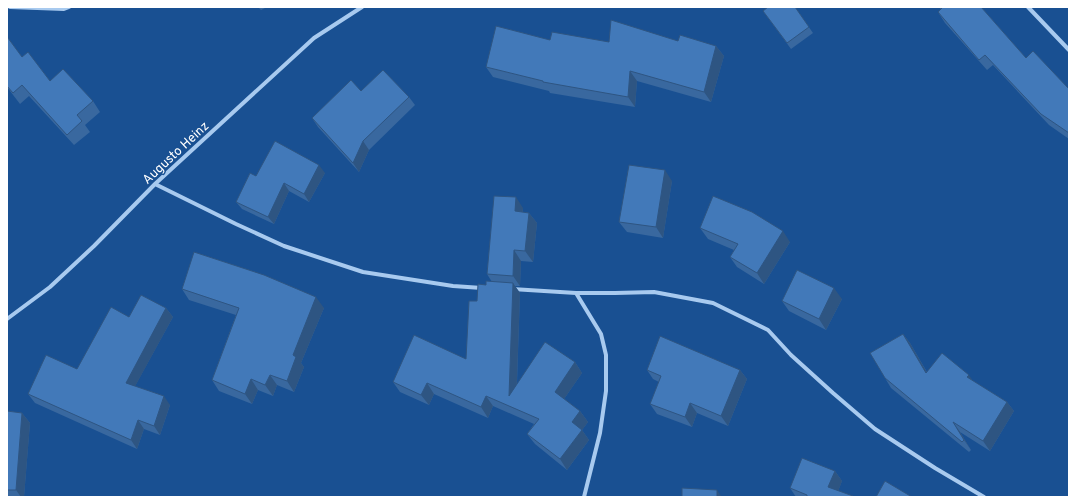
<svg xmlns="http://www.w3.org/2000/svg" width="1076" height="504" font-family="Overpass,sans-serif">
<rect width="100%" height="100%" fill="#195092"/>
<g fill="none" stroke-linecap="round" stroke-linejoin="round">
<path stroke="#a8caef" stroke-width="4" d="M 10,7 L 64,9 L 69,7
M 1028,7 L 1069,50
M 155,184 L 236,224 L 284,246 L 363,272 L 453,286 L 482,288
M 512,289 L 576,293 L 615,293 L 654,292 L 713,303 L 768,330 L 791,355 L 833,393 L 875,429 L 935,468 L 984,497
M 576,293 L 601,334 L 606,355 L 606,391 L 600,433 L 584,497
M 7,319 L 50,287 L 94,246 L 155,184 L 314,38 L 362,7"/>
</g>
<path fill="#39689f" d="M 258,7 L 267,7 L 261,10 Z
M 795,7 L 813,33 L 791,49 L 763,11 Z
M 939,7 L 981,7 L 1026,58 L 1069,89 L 1069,139 L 1049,125 L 993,65 L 987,70 L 945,23 L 938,12 L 941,9 Z
M 7,39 L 22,57 L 50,81 L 93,101 L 100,112 L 85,125 L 90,132 L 74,145 L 29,96 L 20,104 L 7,87 Z
M 550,40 L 609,42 L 678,41 L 716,46 L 724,56 L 711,102 L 637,81 L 635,107 L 550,93 L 549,91 L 493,77 L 486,67 Z
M 361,91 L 409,97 L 415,105 L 369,150 L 359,172 L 318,127 L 312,118 Z
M 325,173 L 309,202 L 289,191 L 274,224 L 242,209 L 236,202 L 256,176 Z
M 672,181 L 663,238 L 627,232 L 619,222 Z
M 523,208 L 523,212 L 529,213 L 537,223 L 533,262 L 521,261 L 520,286 L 515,286 L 520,293 L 517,384 L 575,362 L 582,373 L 564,399 L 580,411 L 588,422 L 582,430 L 589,440 L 567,470 L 535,444 L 527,434 L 534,424 L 493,406 L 488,418 L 434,394 L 429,405 L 400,392 L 393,382 L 466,359 L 477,301 L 486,285 L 492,282 L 487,274 Z
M 700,228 L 790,242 L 764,284 L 737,267 L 730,257 L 734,250 L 708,239 Z
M 182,289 L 324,308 L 301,363 L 304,367 L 294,392 L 277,385 L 273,396 L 258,390 L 252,404 L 219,391 L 212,380 L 236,315 L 189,300 Z
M 842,299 L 826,330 L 789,311 L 782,301 Z
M 166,308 L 173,317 L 135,386 L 170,405 L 160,435 L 144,429 L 137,449 L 35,403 L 28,394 L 77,369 L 129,317 Z
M 903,334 L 910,343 L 927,372 L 973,381 L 1007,402 L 1014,411 L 990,451 L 960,432 L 971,450 L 969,452 L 891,388 L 885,378 Z
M 647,370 L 740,370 L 747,379 L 728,426 L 697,413 L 692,427 L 657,414 L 650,404 L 659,382 L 653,379 Z
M 7,411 L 22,413 L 30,423 L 24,497 L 7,497 Z
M 835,471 L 842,481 L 838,491 L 854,497 L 796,497 L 790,488 Z"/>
<path fill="#2e5582" d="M 716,46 L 724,56 L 711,102 L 704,92 Z
M 630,71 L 637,81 L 635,107 L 628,97 Z
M 363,141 L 369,150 L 359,172 L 353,163 Z
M 319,165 L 325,173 L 309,202 L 304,194 Z
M 665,170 L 672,181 L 663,238 L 656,227 Z
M 284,183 L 289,191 L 274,224 L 268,217 Z
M 516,197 L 523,208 L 522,222 L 515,211 Z
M 529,213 L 537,223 L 533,262 L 525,251 Z
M 783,231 L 790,242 L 764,284 L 757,273 Z
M 514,250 L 521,261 L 520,286 L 513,276 Z
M 513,283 L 520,293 L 516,407 L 509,396 Z
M 834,288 L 842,299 L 826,330 L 819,319 Z
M 316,297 L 324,308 L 301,363 L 304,367 L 294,392 L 287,381 L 293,355 Z
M 166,308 L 173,317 L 132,392 L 126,383 Z
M 903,334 L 910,343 L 933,383 L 926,373 Z
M 575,362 L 582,373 L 562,402 L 555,392 Z
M 740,370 L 747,379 L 728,426 L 721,416 Z
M 270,375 L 277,385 L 273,396 L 265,385 Z
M 969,375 L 975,384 L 967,377 Z
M 251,379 L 258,390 L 252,404 L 245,394 Z
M 427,383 L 434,394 L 429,405 L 421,395 Z
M 164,396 L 170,405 L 160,435 L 154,426 Z
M 486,396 L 493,406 L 488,418 L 481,407 Z
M 1007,402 L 1014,411 L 990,451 L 983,441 Z
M 690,403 L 697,413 L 692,427 L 685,417 Z
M 580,411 L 588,422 L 580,433 L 572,422 Z
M 22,413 L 30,423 L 24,497 L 21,497 L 16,490 Z
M 138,420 L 144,429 L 137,449 L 131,440 Z
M 953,422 L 960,432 L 971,450 L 964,440 Z
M 582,430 L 589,440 L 567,470 L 560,459 Z
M 835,471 L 842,481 L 836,497 L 828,487 Z
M 717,490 L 721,496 L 721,497 L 717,497 Z"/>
<path fill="#4279b9" stroke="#2e5582" d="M 768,7 L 795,7 L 809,27 L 787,43 L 763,11 Z
M 943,7 L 981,7 L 1026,58 L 1033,51 L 1069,89 L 1069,133 L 1041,114 L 985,55 L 979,60 L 938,12 Z
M 611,20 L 678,41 L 680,35 L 716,46 L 704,92 L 630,71 L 628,97 L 543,82 L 543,81 L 486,67 L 496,26 L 550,40 L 552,32 L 609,42 Z
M 8,38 L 22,57 L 28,52 L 50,81 L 63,69 L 93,101 L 77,115 L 82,121 L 67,135 L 22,85 L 13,93 L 7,86 L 7,39 Z
M 383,70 L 409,97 L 363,141 L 353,163 L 312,118 L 351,80 L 361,91 Z
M 275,141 L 319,165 L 304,194 L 284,183 L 268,217 L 236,202 L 250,173 L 256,176 Z
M 629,165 L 665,170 L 656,227 L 619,222 Z
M 494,196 L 516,197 L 515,211 L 529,213 L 525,251 L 514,250 L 513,276 L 487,274 Z
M 713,196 L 752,212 L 783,231 L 757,273 L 730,257 L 738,244 L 700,228 Z
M 194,252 L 264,275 L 316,297 L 293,355 L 296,357 L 287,381 L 270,375 L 265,385 L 251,379 L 245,394 L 212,380 L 239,308 L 182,289 Z
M 797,270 L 834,288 L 819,319 L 782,301 Z
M 486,281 L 513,283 L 509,396 L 545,342 L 575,362 L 555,392 L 580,411 L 572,422 L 582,430 L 560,459 L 527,434 L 539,419 L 486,396 L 481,407 L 427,383 L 421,395 L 393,382 L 414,335 L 466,359 L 469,301 L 477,301 L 478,284 L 486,285 Z
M 141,295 L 166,308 L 126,383 L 164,396 L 154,426 L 138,420 L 131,440 L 28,394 L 46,355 L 77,369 L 111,307 L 129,317 Z
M 903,334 L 926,373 L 942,353 L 969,375 L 967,377 L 1007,402 L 983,441 L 953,422 L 964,440 L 962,442 L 885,378 L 870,353 Z
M 660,336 L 740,370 L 721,416 L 690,403 L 685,417 L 650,404 L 661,376 L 647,370 Z
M 7,411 L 22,413 L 16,490 L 7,490 Z
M 802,458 L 835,471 L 828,487 L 853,496 L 853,497 L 807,497 L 807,495 L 790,488 Z
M 885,481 L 912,497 L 876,497 Z
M 682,488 L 717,490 L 717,497 L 682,497 Z"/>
<g text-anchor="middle" stroke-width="3" stroke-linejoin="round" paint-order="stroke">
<g font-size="13" fill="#fff" stroke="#195092">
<text transform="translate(175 152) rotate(-43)" y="5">Augusto Heinz</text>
</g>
</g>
<rect width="1076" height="504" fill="none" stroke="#ffffff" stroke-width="16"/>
</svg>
